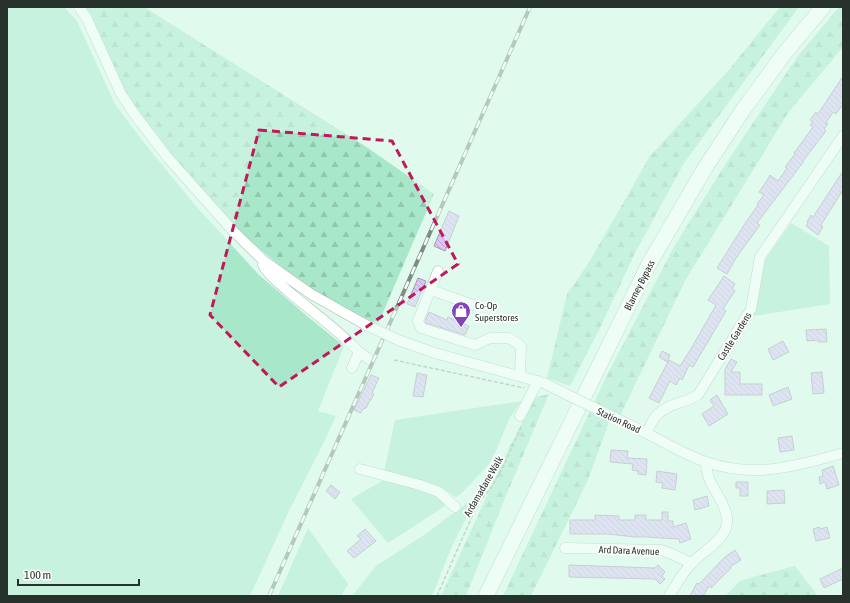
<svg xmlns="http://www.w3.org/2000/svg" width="850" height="603" font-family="'Asap Condensed',sans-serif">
<defs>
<pattern id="forest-firs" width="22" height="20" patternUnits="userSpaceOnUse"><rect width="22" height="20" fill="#a9e7ca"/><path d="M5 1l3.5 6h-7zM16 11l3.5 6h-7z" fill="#91c7ae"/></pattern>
<pattern id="building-back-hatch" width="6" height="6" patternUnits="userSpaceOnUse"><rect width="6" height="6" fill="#dcc5f7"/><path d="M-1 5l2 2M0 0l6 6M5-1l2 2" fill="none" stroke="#bdaad4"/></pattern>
</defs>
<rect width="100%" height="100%" fill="#e0fbed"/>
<path fill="#a9e7ca" d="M 7,7 L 64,7 L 77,21 L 115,104 L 145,144 L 195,205 L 258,274 L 307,316 L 344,346 L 318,411 L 336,416 L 324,442 L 289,511 L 250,596 L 7,596 Z
M 791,223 L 829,246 L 830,304 L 754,316 L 765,260 Z
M 522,401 L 510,417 L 496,451 L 489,464 L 461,494 L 455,497 C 436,480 408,478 384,472 L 395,420 Z
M 382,481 C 392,482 429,491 437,497 C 441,499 443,503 445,506 L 388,543 L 351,499 Z
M 479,494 L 452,546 L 432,596 L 352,596 L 376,566 L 427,533 Z
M 308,528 L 348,584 L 341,596 L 278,596 Z"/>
<path fill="url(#forest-firs)" d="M 85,7 L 144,7 L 368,148 L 434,194 L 378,324 L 350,311 L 308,287 L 282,267 L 247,239 L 213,203 L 157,138 L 126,95 L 106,52 L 91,14 Z
M 780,7 L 799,7 L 684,163 L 634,255 L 601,326 L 570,386 L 547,378 L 567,294 L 588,264 L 650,156 L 727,72 Z
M 839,7 L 843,7 L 843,47 L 788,113 L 685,281 L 620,416 L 614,413 L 609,422 L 588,480 L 531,596 L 503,596 L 608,373 L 675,245 L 725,165 L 797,57 Z
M 549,394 L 505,498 L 466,596 L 441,596 L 506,454 L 535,397 Z
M 795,566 L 818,596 L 725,596 L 740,581 L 753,577 Z"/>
<path fill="url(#building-back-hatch)" stroke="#a49ab0" d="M 843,76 L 843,104 L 836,114 L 833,112 L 826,123 L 828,124 L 824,129 L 826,131 L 803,161 L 804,161 L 757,223 L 760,225 L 736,258 L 727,274 L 717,268 L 744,225 L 758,205 L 757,204 L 764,195 L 759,192 L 766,182 L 770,175 L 778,181 L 787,168 L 785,167 L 795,154 L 794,153 L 813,127 L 810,125 L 813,122 L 810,120 L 816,112 L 818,114 Z
M 843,171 L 843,190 L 821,225 L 823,227 L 818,235 L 806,226 L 808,223 L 807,222 L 811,215 L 813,217 Z
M 449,211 L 459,216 L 445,251 L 434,246 Z
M 724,276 L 735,284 L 732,289 L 735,291 L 723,309 L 726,311 L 693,367 L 689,365 L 682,380 L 680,378 L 676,385 L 670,381 L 659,403 L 649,398 L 669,360 L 680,366 L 692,347 L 716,305 L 708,300 Z
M 418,278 L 426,281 L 415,307 L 407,304 Z
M 429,312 L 447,320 L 448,317 L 469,326 L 465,335 L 426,323 L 425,321 Z
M 826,329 L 827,342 L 818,342 L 818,340 L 807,341 L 806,330 Z
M 783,341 L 789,352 L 773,360 L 768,349 Z
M 662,351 L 670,355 L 667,362 L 659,357 Z
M 731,359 L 737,362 L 731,372 L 740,372 L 740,384 L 762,384 L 762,395 L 725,395 L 725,369 Z
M 822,372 L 824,393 L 813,394 L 811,373 Z
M 417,373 L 427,375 L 423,397 L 413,396 Z
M 371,375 L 379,378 L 372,393 L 374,394 L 371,400 L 370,400 L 366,408 L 363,409 L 361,413 L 354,410 Z
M 788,387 L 792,399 L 773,406 L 769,395 Z
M 717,395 L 728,414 L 709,426 L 702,414 L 714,406 L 710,400 Z
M 792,436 L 794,450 L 780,452 L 778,438 Z
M 611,450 L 628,451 L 627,458 L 647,459 L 646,475 L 638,474 L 638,471 L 632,470 L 633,464 L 610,462 Z
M 833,466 L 839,485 L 827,489 L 825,482 L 820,484 L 819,477 L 823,476 L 822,470 Z
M 657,471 L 677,474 L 675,490 L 662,488 L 663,483 L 656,482 Z
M 736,482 L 748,482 L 748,496 L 740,496 L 740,488 L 736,488 Z
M 331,485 L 340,492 L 335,499 L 326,491 Z
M 784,490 L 785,503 L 767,504 L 767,491 Z
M 707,496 L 709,506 L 695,510 L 693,500 Z
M 662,512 L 668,512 L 668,521 L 673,521 L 673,527 L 686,523 L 691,539 L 680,543 L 679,539 L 646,537 L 635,537 L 608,534 L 570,534 L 570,520 L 595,520 L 595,515 L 619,516 L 619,520 L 635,520 L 635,515 L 646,515 L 646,520 L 662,520 Z
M 819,527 L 820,529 L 827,527 L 830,538 L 816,541 L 813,529 Z
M 365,529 L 376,541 L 354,558 L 347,551 L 361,539 L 357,536 Z
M 735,550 L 741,560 L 730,567 L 731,568 L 711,588 L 709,586 L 703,596 L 690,596 L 697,583 L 699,584 L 725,557 Z
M 569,565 L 655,568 L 658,565 L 665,572 L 662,576 L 665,579 L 660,584 L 655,579 L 569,577 Z
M 843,568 L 843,579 L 824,588 L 820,579 Z"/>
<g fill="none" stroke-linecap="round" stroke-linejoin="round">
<defs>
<path id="minor" d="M 79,7 L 87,19 L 121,94 L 135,115 L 168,158 L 233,231 L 264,261 L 311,294 L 366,325
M 264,261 L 263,265 C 269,276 279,283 288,291 C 312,312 338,329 359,352 L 352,368
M 438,271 L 418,321 L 421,328 L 475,345 L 490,338 L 509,338 L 521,346 L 520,376
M 431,290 L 473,305
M 398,340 L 435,353 L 544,383 L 568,395
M 359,352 L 369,359
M 520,416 L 538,381
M 613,417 C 624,422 635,427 646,433 C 666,443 685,455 706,462 C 721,467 738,470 754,470 C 778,471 819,460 843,453
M 646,433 C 650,427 653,418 658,414 C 669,403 686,403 698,395 L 751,309 L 760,257 L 843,136
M 360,469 L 420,485 L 439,492 L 455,507
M 565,548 L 661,550 L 672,554 L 691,563
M 669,596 C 676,585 683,572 692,563 C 706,548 733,537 726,513 C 721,494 706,484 706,462"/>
<path id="highway" d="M 486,596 L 649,264 L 705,168 L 743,110 L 784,54 L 823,7"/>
</defs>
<use href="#minor" stroke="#a2bbae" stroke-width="11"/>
<use href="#highway" stroke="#a2bbae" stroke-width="16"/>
<path stroke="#9aaea3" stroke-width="1.5" stroke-dasharray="4 2" stroke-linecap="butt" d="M 394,360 L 524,388
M 437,596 L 477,505 L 490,489 L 503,467 L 522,425"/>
<use href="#minor" stroke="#fff" stroke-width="10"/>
<use href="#highway" stroke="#fff" stroke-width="15"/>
<defs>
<path id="rail" d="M 269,596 L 530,7"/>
</defs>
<use href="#rail" stroke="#7c8d84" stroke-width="4"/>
<use href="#rail" stroke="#fff" stroke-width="2.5" stroke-dasharray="8" stroke-linecap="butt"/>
<defs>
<path id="minor-bridge" d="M 366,325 L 398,340
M 568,395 L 613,417"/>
</defs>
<use href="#minor-bridge" stroke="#a2bbae" stroke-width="11" stroke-linecap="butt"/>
<use href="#minor-bridge" stroke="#fff" stroke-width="10"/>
</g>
<path d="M0 0H850V603H0ZM 259,130 L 392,141 L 458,264 L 279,387 L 210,315 Z" fill="#e0fbed" fill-opacity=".55" fill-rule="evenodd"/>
<path fill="none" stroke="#c2185b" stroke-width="3" stroke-dasharray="8 5" stroke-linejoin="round" d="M 259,130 L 392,141 L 458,264 L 279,387 L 210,315 Z"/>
<defs>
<symbol id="shop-pin" viewBox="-11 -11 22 30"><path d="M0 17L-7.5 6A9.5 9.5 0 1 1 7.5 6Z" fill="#8444b9" stroke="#fff"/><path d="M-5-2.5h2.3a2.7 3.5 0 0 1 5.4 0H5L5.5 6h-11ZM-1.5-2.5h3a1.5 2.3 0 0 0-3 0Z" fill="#fff"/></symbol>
</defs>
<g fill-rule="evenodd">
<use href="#shop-pin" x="450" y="300" width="22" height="30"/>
</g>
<g text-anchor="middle" stroke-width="3.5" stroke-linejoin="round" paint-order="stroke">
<g font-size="10" fill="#28322d" stroke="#fff">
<text transform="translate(639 285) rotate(-63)" y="4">Blarney Bypass</text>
<text transform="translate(734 336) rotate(-58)" y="4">Castle Gardens</text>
<text transform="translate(619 420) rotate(25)" y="4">Station Road</text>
<text transform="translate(483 486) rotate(-60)" y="4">Ardamadane Walk</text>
<text transform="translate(629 550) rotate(2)" y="4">Ard Dara Avenue</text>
</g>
<g font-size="10" fill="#28322d" stroke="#fff" text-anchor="start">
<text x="475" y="309">Co-Op<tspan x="475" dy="12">Superstores</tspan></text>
</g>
</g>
<rect width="850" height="603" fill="none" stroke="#28322d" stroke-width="16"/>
<path d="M18 579v6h121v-6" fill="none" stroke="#28322d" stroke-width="2"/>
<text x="24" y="579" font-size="12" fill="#28322d" stroke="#ffffff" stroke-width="3" paint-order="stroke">100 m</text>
</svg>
